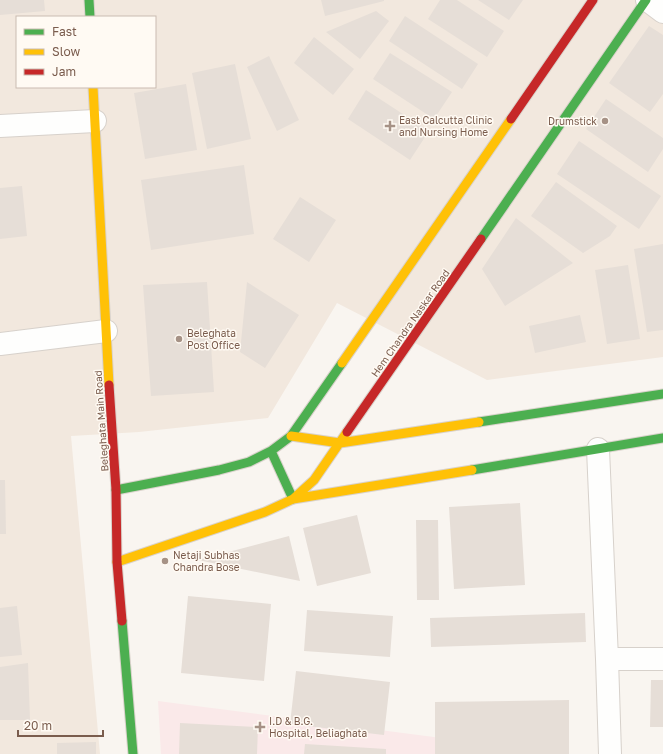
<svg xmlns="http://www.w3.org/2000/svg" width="663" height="754" font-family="'Golos Text',sans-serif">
<rect width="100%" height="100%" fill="#f9f5f0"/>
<path fill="#f2e8de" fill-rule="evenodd" d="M 0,0 L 663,0 L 663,357 L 487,380 L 337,303 L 268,418 L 139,432 L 71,436 L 100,754 L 0,754 ZM 17,17 L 155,17 L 155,87 L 17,87 Z"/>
<path fill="#fae9e9" d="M 158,701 L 564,754 L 161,754 Z"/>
<path fill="#e6ded7" d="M 0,0 L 44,0 L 45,11 L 0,15 Z
M 321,0 L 384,0 L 384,1 L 325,16 Z
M 440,0 L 457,0 L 504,31 L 487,57 L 428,19 Z
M 478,0 L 523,0 L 509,20 Z
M 376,11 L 389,21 L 360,59 L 326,32 Z
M 405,16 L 478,64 L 462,89 L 389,41 Z
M 649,26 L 663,35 L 663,94 L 650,112 L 609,83 Z
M 314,37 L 354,69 L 333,95 L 294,63 Z
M 390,53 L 452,92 L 434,119 L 373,79 Z
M 269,56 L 299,120 L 277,131 L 247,67 Z
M 235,64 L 251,139 L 207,149 L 192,73 Z
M 186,84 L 197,150 L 145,159 L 134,93 Z
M 366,90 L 429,131 L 410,160 L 348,119 Z
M 606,99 L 663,138 L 663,149 L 648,172 L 586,129 Z
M 579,141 L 661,196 L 639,229 L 557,174 Z
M 244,165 L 254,234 L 151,250 L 141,180 Z
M 556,182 L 617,226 L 610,236 L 583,253 L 531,216 Z
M 22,186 L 27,236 L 0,239 L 0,188 Z
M 300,197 L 336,220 L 309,262 L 273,239 Z
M 516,218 L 573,263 L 505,306 L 482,269 Z
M 663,244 L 663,330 L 647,332 L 634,249 Z
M 628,265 L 640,339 L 607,344 L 595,270 Z
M 207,282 L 214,392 L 151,396 L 143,285 Z
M 247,282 L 299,315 L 265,368 L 240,352 Z
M 580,315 L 586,342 L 535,353 L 529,326 Z
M 0,480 L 5,480 L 6,534 L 0,534 Z
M 520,503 L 525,585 L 454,589 L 449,507 Z
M 357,515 L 371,573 L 317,586 L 303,528 Z
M 416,520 L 438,520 L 439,600 L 417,600 Z
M 289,536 L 300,581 L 198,560 Z
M 188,596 L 271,604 L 264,681 L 181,673 Z
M 17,606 L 22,655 L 0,657 L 0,608 Z
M 307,610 L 393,616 L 390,657 L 304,651 Z
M 585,613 L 586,642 L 431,647 L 430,618 Z
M 28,663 L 30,720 L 0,720 L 0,667 Z
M 296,671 L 390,682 L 384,735 L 290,724 Z
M 651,680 L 663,680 L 663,727 L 650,727 Z
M 569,700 L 569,754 L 435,754 L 435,702 Z
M 180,723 L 258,727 L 257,754 L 179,754 Z
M 96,742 L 96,754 L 57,754 L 57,743 Z
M 305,744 L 386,749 L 386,754 L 304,754 Z"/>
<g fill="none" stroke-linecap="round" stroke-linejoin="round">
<defs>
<path id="street" d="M 647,0 L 663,12
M 0,126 L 95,121
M 0,344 L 106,331
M 598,449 L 607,659 L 663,659
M 607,659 L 610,754"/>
<path id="fast" d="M 89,0 L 90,17
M 481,239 L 646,0
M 479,422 L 663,394
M 271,451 L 293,499
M 472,470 L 663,438
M 116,490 L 219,470 L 249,462 L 271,451 L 291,436 L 342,363
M 122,621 L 133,754"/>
<path id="slow" d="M 93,87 L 109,385
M 342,363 L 511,119
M 291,436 L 340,443 L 479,422
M 293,499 L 472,470
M 117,562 L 265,512 L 293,499 L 314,480 L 347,432"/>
<path id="jam" d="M 511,119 L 593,0
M 109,385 L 116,490 L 117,562 L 122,621
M 347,432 L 481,239"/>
</defs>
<use href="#street" stroke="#d7d1cb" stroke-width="24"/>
<use href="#fast" stroke="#d9d2cb" stroke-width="11"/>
<use href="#slow" stroke="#d9d2cb" stroke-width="11"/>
<use href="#jam" stroke="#d9d2cb" stroke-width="11"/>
<use href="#street" stroke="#fefefd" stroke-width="22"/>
<use href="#fast" stroke="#4caf50" stroke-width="9"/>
<use href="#slow" stroke="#ffc107" stroke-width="9"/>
<use href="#jam" stroke="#c62828" stroke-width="9"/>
</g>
<g fill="#a69286" stroke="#fffaf3" stroke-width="1.5">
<circle cx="605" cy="121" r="4"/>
<path d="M388 120h4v4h4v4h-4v4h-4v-4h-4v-4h4z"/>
<circle cx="179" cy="339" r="4"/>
<circle cx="165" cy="561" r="4"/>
<path d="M258 721h4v4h4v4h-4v4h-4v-4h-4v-4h4z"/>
</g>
<g text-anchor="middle" stroke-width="3" stroke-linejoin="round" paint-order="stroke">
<g font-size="10" fill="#7a5c4d" stroke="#fffaf3" text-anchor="start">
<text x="399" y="124">East Calcutta Clinic<tspan x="399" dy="12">and Nursing Home</tspan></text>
<text x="597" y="125" text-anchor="end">Drumstick</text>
<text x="187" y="337">Beleghata<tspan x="187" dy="12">Post Office</tspan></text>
<text x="173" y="559">Netaji Subhas<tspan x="173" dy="12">Chandra Bose</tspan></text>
<text x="269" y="725">I.D &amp; B.G.<tspan x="269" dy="12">Hospital, Beliaghata</tspan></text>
</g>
<g font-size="10" fill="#7a5c4d" stroke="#fffaf3">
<text transform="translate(410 323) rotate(-55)" y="4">Hem Chandra Naskar Road</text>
<text transform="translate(101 421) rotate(-94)" y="4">Beleghata Main Road</text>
</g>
</g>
<rect x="16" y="16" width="140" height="72" fill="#fffaf3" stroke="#cabbb1"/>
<rect x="24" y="29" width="20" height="6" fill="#4caf50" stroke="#cabbb1"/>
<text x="52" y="36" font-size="12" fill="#7a5c4d">Fast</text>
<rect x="24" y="49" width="20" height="6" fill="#ffc107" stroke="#cabbb1"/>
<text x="52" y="56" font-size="12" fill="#7a5c4d">Slow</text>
<rect x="24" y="69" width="20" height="6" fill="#c62828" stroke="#cabbb1"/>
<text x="52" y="76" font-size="12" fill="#7a5c4d">Jam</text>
<path d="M18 730v6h85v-6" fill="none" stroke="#7a5c4d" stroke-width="2"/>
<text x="24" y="730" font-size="12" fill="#7a5c4d" stroke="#fffaf3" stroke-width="3" paint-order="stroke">20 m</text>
</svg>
